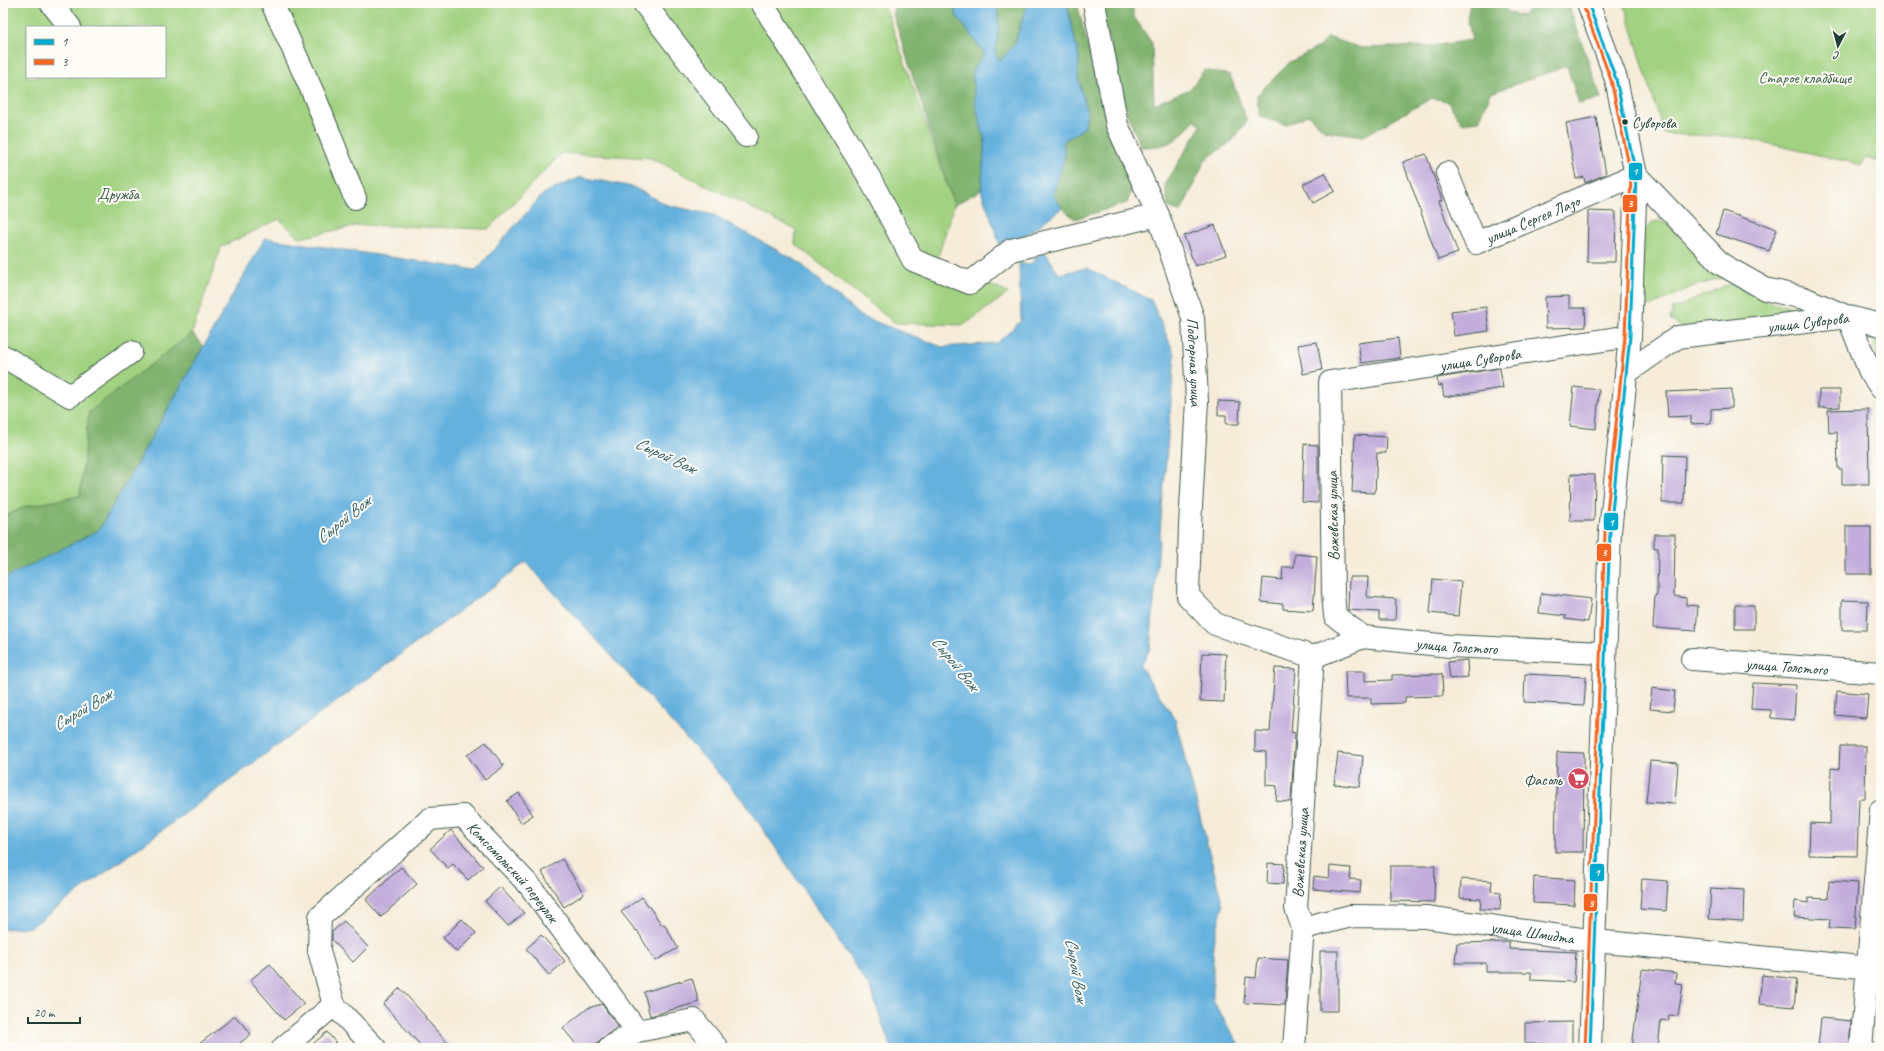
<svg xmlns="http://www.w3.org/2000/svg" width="1884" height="1051" font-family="Caveat,sans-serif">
<rect width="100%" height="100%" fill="#fdfcf7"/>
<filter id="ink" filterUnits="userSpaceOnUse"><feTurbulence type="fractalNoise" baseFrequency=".025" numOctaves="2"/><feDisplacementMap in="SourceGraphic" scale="8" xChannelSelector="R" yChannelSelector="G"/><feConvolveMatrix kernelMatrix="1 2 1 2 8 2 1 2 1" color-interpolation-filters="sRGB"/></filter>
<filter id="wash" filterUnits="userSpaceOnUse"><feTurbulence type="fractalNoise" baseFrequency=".012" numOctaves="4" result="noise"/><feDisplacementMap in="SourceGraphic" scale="16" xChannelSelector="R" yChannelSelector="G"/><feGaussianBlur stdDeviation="0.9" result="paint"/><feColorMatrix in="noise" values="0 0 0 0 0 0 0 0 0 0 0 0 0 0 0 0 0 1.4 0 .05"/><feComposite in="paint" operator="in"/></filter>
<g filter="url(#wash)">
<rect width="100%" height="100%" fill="#f6ecd9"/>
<path fill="#a2d281" stroke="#60885a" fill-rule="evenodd" d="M 3,3 L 884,3 L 954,205 L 937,260 L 1008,293 L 964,325 L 895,323 L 795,244 L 796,230 L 651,158 L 562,153 L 488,229 L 359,225 L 300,238 L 279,219 L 221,247 L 192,333 L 89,412 L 80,496 L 27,506 L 3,517 ZM 27,27 L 165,27 L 165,77 L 27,77 Z
M 1624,3 L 1881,3 L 1881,162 L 1864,158 L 1862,165 L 1741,137 L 1664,134 Z
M 1659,221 L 1670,225 L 1728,276 L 1691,287 L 1653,306 L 1647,306 L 1639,298 L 1645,230 L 1652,222 Z
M 1731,283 L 1775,304 L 1816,308 L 1814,315 L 1681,328 L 1670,319 L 1673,309 Z
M 1881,340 L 1881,367 L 1874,348 L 1875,342 Z"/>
<path fill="#81b46f" stroke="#507852" d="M 894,3 L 955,3 L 956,15 L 985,54 L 972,70 L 975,103 L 985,141 L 981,190 L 954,205 L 893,14 Z
M 996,3 L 1028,3 L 1015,43 L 1000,61 L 995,54 C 999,35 1000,21 996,3 Z
M 1067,3 L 1077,3 L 1109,131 L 1133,186 L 1127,203 L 1075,219 L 1062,208 L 1053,195 L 1065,155 L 1063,142 L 1085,127 L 1087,112 L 1078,77 L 1079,57 Z
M 1100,3 L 1132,3 L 1134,17 L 1152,43 L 1154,104 L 1190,89 L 1204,70 L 1230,75 L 1247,121 L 1233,140 L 1205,160 L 1181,212 L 1168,207 L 1165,184 L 1201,126 L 1195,119 C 1177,141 1171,147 1141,147 L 1127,114 Z
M 1470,3 L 1498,3 L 1510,13 L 1523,16 L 1535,3 L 1568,3 L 1601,98 L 1579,104 L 1567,66 L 1491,93 L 1479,121 L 1462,123 L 1447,101 L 1432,98 L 1364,136 L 1325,131 L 1308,115 L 1285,125 L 1259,116 L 1257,95 L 1290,62 L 1319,47 L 1328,37 L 1361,48 L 1431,46 L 1472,40 L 1467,18 Z
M 192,333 L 203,346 L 99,530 L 3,579 L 3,517 L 27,506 L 80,496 L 89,412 Z"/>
<path fill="#65b1de" stroke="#427789" d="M 955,3 L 996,3 C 1000,21 999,35 995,54 L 1000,61 L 1015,43 L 1028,3 L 1067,3 L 1079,57 L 1078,77 L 1087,112 L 1085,127 L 1063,142 L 1065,155 L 1053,195 L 1062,208 L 1033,230 L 1001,248 L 981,190 L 985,141 L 975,103 L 972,70 L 985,54 L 956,15 Z
M 581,177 L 633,187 L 667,205 L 714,215 L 800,263 L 860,316 L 942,347 L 997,343 L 1021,321 L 1019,263 L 1029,265 L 1044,250 L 1059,274 L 1087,268 L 1151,300 L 1175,355 L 1150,649 L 1140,666 L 1175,719 L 1223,906 L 1213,943 L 1213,1001 L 1238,1043 L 1239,1048 L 893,1048 L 889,1043 L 870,988 L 746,804 L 526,562 L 31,927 L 3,929 L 3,579 L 99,530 L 265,238 L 476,270 L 544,193 Z"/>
<g id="blocks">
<path fill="#c3addc" d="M 1596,117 L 1606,174 L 1585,183 L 1584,177 L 1576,179 L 1566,123 Z
M 1426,154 L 1442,200 L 1439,201 L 1458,253 L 1438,260 L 1403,162 Z
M 1325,173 L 1335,191 L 1313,203 L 1303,184 Z
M 1588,211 L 1616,212 L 1615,262 L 1587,262 Z
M 1723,211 L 1777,229 L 1769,251 L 1716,234 Z
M 1215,225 L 1226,255 L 1195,266 L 1184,236 Z
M 1569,296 L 1569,308 L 1585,308 L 1586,327 L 1546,328 L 1545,297 Z
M 1486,307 L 1489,331 L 1454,336 L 1451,311 Z
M 1398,338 L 1400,358 L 1361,363 L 1358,343 Z
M 1317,342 L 1322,370 L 1303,374 L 1298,345 Z
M 1500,368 L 1503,388 L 1444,397 L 1442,385 L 1438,386 L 1437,378 Z
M 1574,387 L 1599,390 L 1596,429 L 1570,426 Z
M 1732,389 L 1732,408 L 1711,409 L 1711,423 L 1691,424 L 1691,416 L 1668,417 L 1666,392 Z
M 1819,390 L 1840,390 L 1840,407 L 1819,408 Z
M 1218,401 L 1240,402 L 1239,424 L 1226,424 L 1226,415 L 1218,415 Z
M 1868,409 L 1869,484 L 1842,484 L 1842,469 L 1838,469 L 1837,432 L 1829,433 L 1828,410 Z
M 1355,435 L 1387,437 L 1386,453 L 1377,453 L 1375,493 L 1352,492 Z
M 1304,444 L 1318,445 L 1318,503 L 1302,502 Z
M 1663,455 L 1685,456 L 1684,503 L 1662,503 Z
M 1571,474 L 1595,475 L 1594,521 L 1570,521 Z
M 1846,526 L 1871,526 L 1871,574 L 1846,574 Z
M 1654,534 L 1675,534 L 1674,596 L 1686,598 L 1686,605 L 1698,606 L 1696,631 L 1653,628 L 1655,595 L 1657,595 L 1658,548 L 1654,548 Z
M 1295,554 L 1317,556 L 1313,611 L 1283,609 L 1283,604 L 1261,602 L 1263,578 L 1282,580 L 1283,567 L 1294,567 Z
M 1349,577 L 1368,577 L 1367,597 L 1396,599 L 1395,620 L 1379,620 L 1379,612 L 1348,610 Z
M 1433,579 L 1461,582 L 1458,616 L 1430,613 Z
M 1541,593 L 1591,599 L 1588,622 L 1565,619 L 1566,616 L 1539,613 Z
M 1842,600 L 1868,601 L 1867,630 L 1842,630 Z
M 1735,605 L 1754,605 L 1754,629 L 1735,629 Z
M 1202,653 L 1226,654 L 1224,702 L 1200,701 Z
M 1467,660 L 1468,677 L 1450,679 L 1448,662 Z
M 1275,668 L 1296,669 L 1291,732 L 1295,733 L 1291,802 L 1276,801 L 1277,786 L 1266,785 L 1266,752 L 1255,751 L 1255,731 L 1270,732 Z
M 1345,671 L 1365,671 L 1365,681 L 1392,680 L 1392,675 L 1442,674 L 1443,696 L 1405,697 L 1405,703 L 1371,704 L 1371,698 L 1346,698 Z
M 1525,674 L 1586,677 L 1584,705 L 1524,702 Z
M 1753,683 L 1796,685 L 1794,720 L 1771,718 L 1771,710 L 1751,709 Z
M 1652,688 L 1675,691 L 1673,711 L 1650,709 Z
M 1837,691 L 1868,694 L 1866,718 L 1835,715 Z
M 486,742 L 504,766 L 485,780 L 467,755 Z
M 1840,746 L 1866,746 L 1865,799 L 1859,799 L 1857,856 L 1809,855 L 1810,823 L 1830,824 L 1831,768 L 1839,769 Z
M 1557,752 L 1584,753 L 1583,852 L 1555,852 Z
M 1338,753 L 1363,756 L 1360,787 L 1334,784 Z
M 1650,761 L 1678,763 L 1675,804 L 1646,802 Z
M 519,793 L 533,815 L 521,823 L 507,801 Z
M 451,830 L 483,867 L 468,880 L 453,864 L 448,868 L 430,849 Z
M 562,859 L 584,894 L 564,907 L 542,872 Z
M 1268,863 L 1284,864 L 1283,884 L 1267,883 Z
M 1330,866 L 1351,868 L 1350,879 L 1361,880 L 1360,893 L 1313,889 L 1314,876 L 1329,878 Z
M 1390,866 L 1435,866 L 1434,902 L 1390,901 Z
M 401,867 L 417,884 L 381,917 L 366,900 Z
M 1534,877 L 1575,880 L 1574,905 L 1533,903 Z
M 1461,879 L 1492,881 L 1491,891 L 1501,892 L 1500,910 L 1480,909 L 1481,899 L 1460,898 Z
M 1642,879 L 1668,881 L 1666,911 L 1640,909 Z
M 1829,881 L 1858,883 L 1855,929 L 1829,928 L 1830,919 L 1794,917 L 1795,901 L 1808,903 L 1808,898 L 1828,899 Z
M 500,887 L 524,913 L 508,926 L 485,901 Z
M 1711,888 L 1744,890 L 1743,921 L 1709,919 Z
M 642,897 L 662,925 L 664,924 L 678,948 L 655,961 L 637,930 L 636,931 L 621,912 Z
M 462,919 L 476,933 L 457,952 L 443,938 Z
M 344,921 L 368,947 L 353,962 L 332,940 L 332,932 Z
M 541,935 L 565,961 L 549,975 L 526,949 Z
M 1509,942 L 1509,949 L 1576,952 L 1574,982 L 1531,980 L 1531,972 L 1486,972 L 1486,963 L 1455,963 L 1457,943 Z
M 1320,951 L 1338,951 L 1338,1011 L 1320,1011 Z
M 1258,958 L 1288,960 L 1285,1005 L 1244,1003 L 1246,977 L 1256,978 Z
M 270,964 L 304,1004 L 284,1020 L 250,980 Z
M 1642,969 L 1676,973 L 1675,983 L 1683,984 L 1678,1016 L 1669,1015 L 1668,1021 L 1661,1020 L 1658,1048 L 1632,1048 Z
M 1762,975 L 1797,979 L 1794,1007 L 1759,1004 Z
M 692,978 L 699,1002 L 650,1016 L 644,992 Z
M 400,988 L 426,1017 L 425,1018 L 452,1048 L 423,1048 L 383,1004 Z
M 602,1004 L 618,1027 L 602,1038 L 592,1048 L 579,1048 L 563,1028 L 588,1008 Z
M 235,1016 L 251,1034 L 234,1048 L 194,1048 Z
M 1821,1018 L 1851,1021 L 1849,1048 L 1818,1048 Z
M 1572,1022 L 1572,1048 L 1546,1048 L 1546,1044 L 1525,1044 L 1525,1023 Z
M 327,1032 L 340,1048 L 308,1048 Z"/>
</g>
</g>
<g filter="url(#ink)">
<use href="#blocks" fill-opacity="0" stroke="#3f574d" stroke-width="1"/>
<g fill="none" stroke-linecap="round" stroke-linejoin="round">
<defs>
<g id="minor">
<path d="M 51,3 L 70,27"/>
<path d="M 272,3 L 314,95 L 355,198"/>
<path d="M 644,3 L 746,136"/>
<path d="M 762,3 L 869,177 L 913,260 L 970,283 L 1011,250 L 1158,215"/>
<path id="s1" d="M 1094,3 L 1117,125 L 1158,215 L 1193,318 L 1197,401 L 1190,525 L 1188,596 L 1215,624 L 1313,657"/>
<path id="s2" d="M 1447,173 L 1476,243 L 1636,175 L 1721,264 L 1765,289 L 1804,298 L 1848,317 L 1870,372 L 1881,388"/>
<path d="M 3,356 L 70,396 L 131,352"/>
<path id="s3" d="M 1626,373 L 1678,337 L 1848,317 L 1881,325"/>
<path id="s4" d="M 1363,637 L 1335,616 L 1333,593 L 1330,382 L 1630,336"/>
<path id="s5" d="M 1313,657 L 1363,637 L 1450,646 L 1604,653"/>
<path id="s6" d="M 1692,659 L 1881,673"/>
<path id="s7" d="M 1303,928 L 1351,916 L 1426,917 L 1595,941 L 1881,969"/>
<path d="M 283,1048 L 334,1005"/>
<path id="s8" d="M 375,1048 L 334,1005 L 319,951 L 320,917 L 430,819 L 463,816 L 530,886 L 637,1031"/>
<path d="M 609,1048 L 637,1031 L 694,1020 L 717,1048"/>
<path id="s9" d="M 1294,1048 L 1303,928 L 1296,908 L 1313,657"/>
<path d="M 1861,1048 L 1881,810"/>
</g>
<path id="major" d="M 1588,3 L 1616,79 L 1636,175 L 1630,336 L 1610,532 L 1590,1048"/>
</defs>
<use href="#minor" stroke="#3f574d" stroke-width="24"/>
<use href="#major" stroke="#3f574d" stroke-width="24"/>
<use href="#minor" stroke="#fff" stroke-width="22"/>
<use href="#major" stroke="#fff" stroke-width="22"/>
<defs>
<path id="bus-1" d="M 1588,3 L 1616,79 L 1636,175 L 1630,336 L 1610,532 L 1590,1048"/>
<path id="bus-2" d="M 1583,5 L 1611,80 L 1631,175 L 1625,336 L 1605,532 L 1585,1048"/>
</defs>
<use href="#bus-1" stroke="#fdfcf7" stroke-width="6"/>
<use href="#bus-2" stroke="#fdfcf7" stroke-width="6"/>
<use href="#bus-1" stroke="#00a9ce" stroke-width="3"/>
<use href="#bus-2" stroke="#f26522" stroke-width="3"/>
</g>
</g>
<defs>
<symbol id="supermarket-disc" viewBox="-11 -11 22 22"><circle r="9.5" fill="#d1495b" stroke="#fdfcf7"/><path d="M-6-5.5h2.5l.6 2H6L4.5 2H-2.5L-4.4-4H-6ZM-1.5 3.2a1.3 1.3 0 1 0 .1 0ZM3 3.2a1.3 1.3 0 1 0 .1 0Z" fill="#fff"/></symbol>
</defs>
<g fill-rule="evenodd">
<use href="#supermarket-disc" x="1566" y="766" width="25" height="25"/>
</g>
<circle fill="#1f3d34" stroke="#fdfcf7" stroke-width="1.5" cx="1625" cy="122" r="3.5"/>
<g text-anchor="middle" stroke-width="4" stroke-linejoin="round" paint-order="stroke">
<g font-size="15" fill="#1f3d34" stroke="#fdfcf7" text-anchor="start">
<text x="1632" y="128">Суворова</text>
</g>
<g font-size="16" fill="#406247" stroke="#fdfcf7">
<text x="1805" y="83">Старое кладбище</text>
<text x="118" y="199">Дружба</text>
</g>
<g font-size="16" fill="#1f3d34" stroke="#fdfcf7">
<text dy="6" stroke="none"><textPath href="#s2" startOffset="137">улица Сергея Лазо</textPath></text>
<text dy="6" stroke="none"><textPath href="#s3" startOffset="194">улица Суворова</textPath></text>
<text dy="6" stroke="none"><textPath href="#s4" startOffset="421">улица Суворова</textPath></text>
<text dy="6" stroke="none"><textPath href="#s1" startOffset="376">Подгорная улица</textPath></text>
<text transform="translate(1332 516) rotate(-91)" y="6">Вожевская улица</text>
<text dy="6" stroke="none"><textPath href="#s5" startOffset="148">улица Толстого</textPath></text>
<text dy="6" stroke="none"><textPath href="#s6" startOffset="95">улица Толстого</textPath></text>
<text dy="6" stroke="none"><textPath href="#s9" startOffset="197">Вожевская улица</textPath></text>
<text dy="6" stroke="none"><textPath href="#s8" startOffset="405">Комсомольский переулок</textPath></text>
<text dy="6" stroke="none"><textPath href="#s7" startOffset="232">улица Шмидта</textPath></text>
</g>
<g font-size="16" fill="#1f3d34" stroke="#fdfcf7" text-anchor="end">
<text x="1562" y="785">Фасоль</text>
</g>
<g font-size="17" font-style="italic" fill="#346067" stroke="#fdfcf7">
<text transform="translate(666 455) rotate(25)" y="6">Сырой Вож</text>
<text transform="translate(343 519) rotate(-39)" y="6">Сырой Вож</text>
<text transform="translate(956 663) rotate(51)" y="6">Сырой Вож</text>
<text transform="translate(82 709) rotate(-31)" y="6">Сырой Вож</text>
<text transform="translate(1077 970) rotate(80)" y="6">Сырой Вож</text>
</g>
</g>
<g stroke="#fdfcf7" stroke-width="1.5">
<rect x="1628" y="162" width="15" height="19" rx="4" fill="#00a9ce"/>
<rect x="1622" y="194" width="16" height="19" rx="4" fill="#f26522"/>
<rect x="1603" y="512" width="16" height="19" rx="4" fill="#00a9ce"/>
<rect x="1596" y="543" width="16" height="19" rx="4" fill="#f26522"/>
<rect x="1589" y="863" width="16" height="19" rx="4" fill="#00a9ce"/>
<rect x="1583" y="893" width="15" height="19" rx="4" fill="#f26522"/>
</g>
<g font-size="11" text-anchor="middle" font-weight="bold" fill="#fff">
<text x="1635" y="175">1</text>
<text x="1630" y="207">3</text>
<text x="1611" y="526">1</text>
<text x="1604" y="556">3</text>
<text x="1597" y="876">1</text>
<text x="1591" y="907">3</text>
</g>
<rect width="1884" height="1051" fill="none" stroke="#fdfcf7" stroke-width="16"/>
<rect x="26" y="26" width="140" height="52" fill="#fdfcf7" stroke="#a4b0a9"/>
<rect x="34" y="39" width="20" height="6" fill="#00a9ce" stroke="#a4b0a9"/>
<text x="62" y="46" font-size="12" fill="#1f3d34">1</text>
<rect x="34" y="59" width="20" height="6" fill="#f26522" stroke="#a4b0a9"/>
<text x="62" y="66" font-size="12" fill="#1f3d34">3</text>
<g transform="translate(1838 46) rotate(186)" stroke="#fdfcf7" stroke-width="3" paint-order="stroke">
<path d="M0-3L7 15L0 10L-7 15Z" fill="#1f3d34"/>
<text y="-6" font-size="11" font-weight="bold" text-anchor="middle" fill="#1f3d34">С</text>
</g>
<path d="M28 1017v6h52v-6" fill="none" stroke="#1f3d34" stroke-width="2"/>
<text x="34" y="1017" font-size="12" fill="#1f3d34" stroke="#fdfcf7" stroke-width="3" paint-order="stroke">20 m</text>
</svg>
